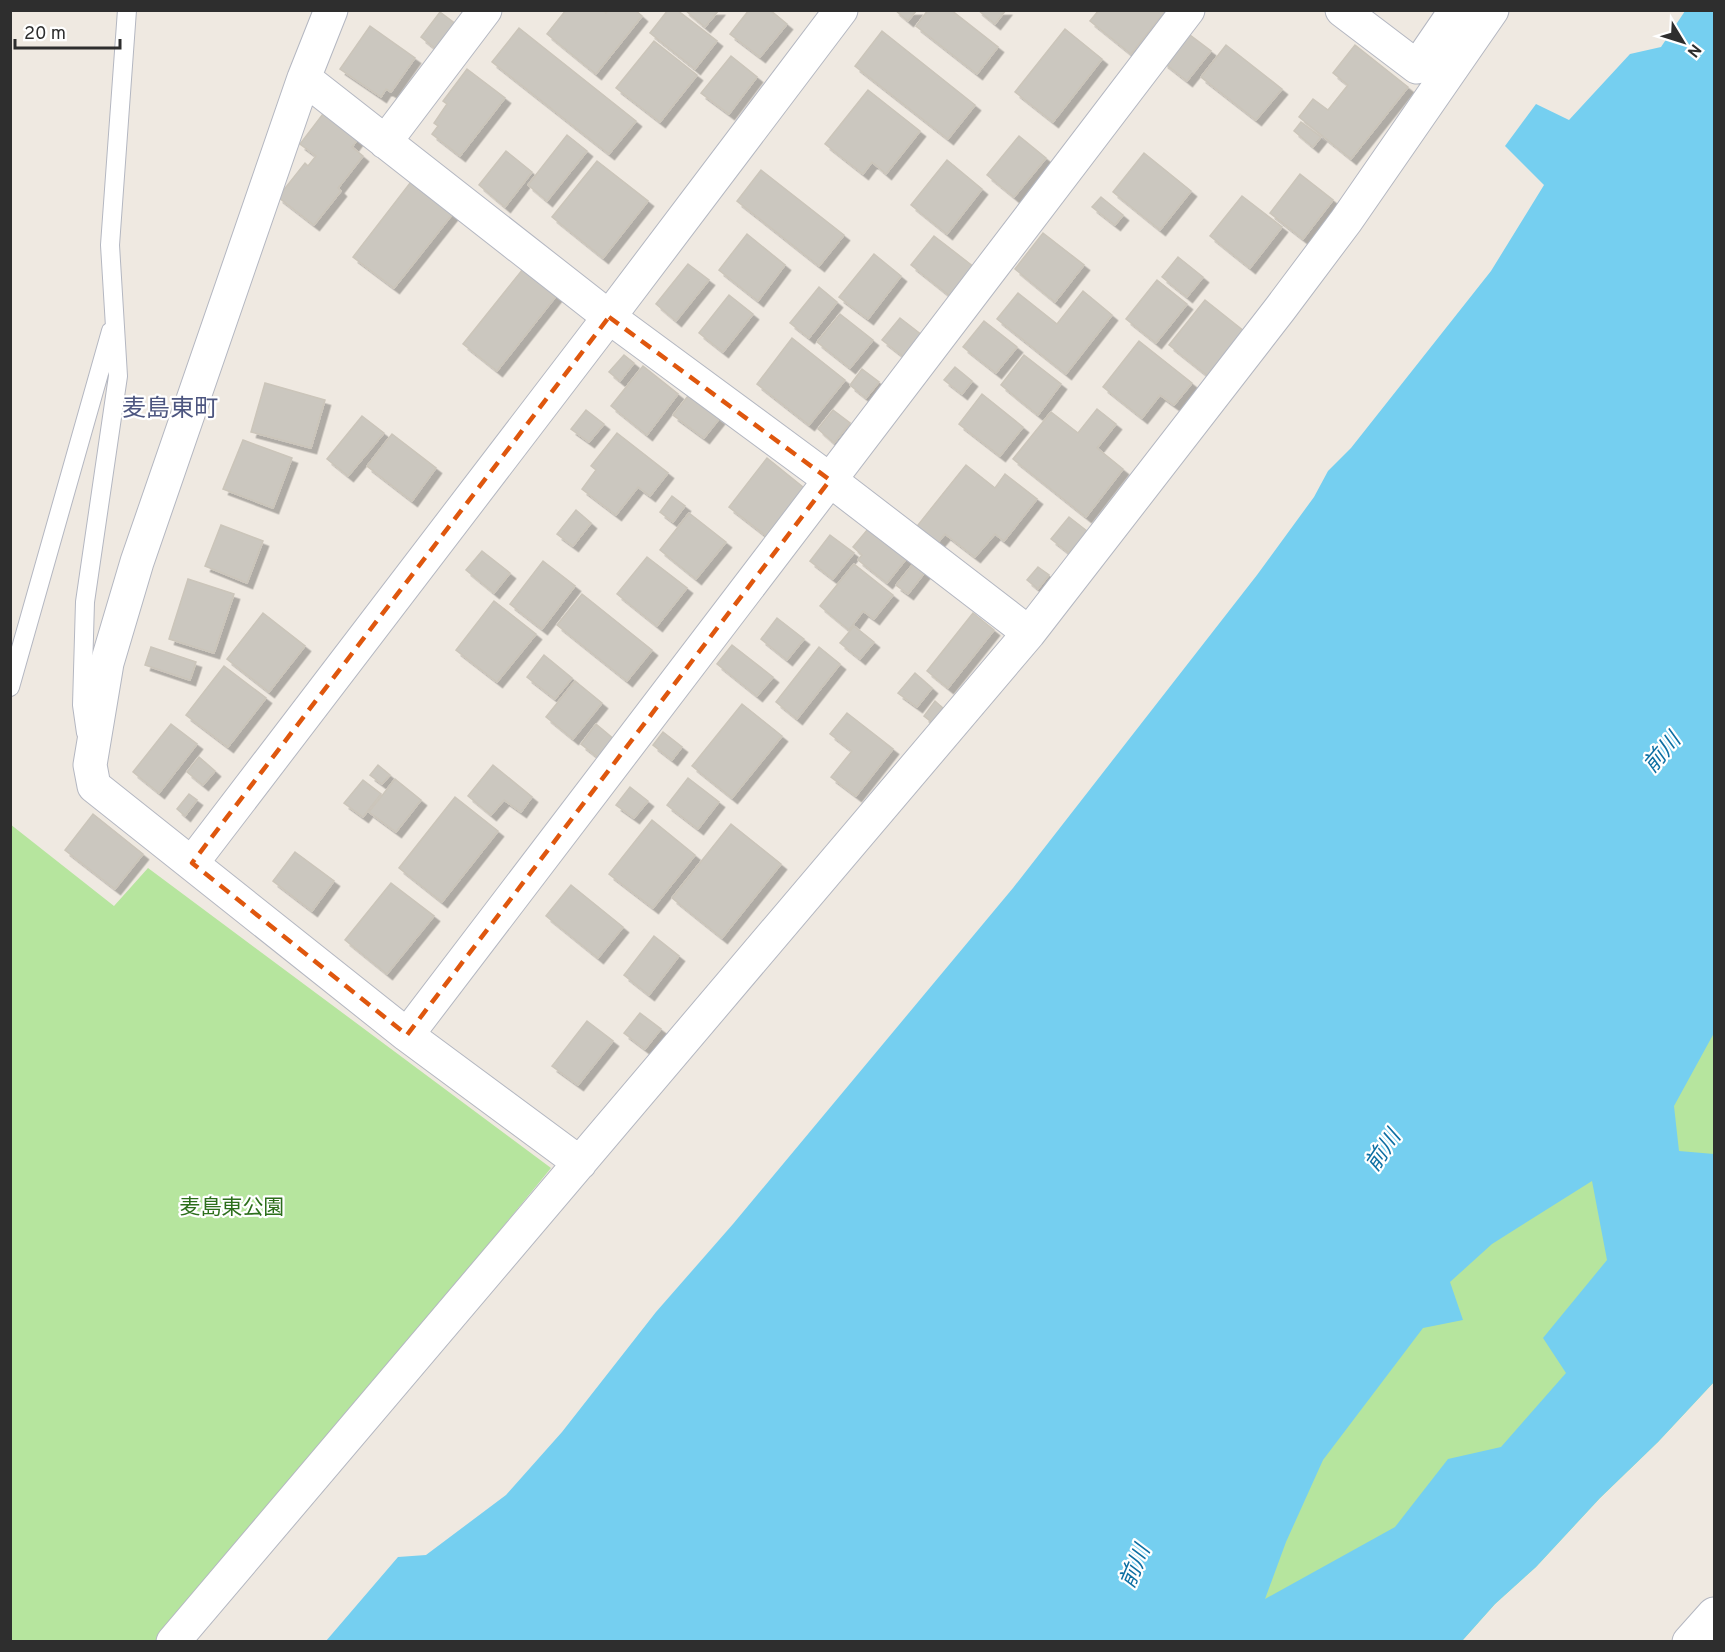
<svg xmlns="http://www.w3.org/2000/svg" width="1725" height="1652" font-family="Overpass,'Noto Sans JP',sans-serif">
<defs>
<filter id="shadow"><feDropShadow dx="5.5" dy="5.5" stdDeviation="0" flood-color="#0004"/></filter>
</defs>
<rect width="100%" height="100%" fill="#efe9e1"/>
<path fill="#b6e59e" d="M 10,824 L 114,906 L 148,868 L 551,1168 L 230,1560 L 155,1641 L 11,1641 Z
M 1714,922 L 1714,1382 L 1658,1442 L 1600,1498 L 1536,1567 L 1495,1604 L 1462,1641 L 1134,1642 Z"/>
<path fill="#75cff0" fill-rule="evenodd" d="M 1685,11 L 1714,11 L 1714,1033 L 1674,1106 L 1679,1151 L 1714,1154 L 1714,1382 L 1658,1442 L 1600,1498 L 1536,1567 L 1495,1604 L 1462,1641 L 326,1641 L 398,1557 L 426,1555 L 506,1495 L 562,1432 L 656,1312 L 733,1224 L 1013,888 L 1257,575 L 1314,497 L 1328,471 L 1351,448 L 1491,271 L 1544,185 L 1505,146 L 1536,104 L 1569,120 L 1630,54 L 1661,47 ZM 1592,1181 L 1607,1260 L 1543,1338 L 1566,1373 L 1501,1447 L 1448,1459 L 1395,1527 L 1265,1599 L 1286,1542 L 1323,1460 L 1423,1328 L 1463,1320 L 1450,1282 L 1492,1244 Z"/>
<path fill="#cbc7bf" stroke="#cbc5ba" stroke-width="1.5" filter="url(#shadow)" d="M 566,10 L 603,10 L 606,13 L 608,10 L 635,10 L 642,16 L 596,74 L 547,34 Z
M 668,10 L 677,10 L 717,41 L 695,69 L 650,33 Z
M 685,10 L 719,10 L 705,27 Z
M 749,10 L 770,10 L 787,24 L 760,57 L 730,34 Z
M 895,10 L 917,10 L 908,21 Z
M 928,10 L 951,10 L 998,47 L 977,74 L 916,26 Z
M 978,10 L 1006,10 L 995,24 Z
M 1099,10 L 1166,10 L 1131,54 L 1090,21 Z
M 440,12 L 461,28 L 441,53 L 421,37 Z
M 370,26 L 415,58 L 391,92 L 386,89 L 381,97 L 340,69 Z
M 519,28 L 636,121 L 609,154 L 492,62 Z
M 1065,29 L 1102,59 L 1053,122 L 1015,92 Z
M 882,31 L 975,105 L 948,139 L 855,66 Z
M 1186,32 L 1211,51 L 1187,81 L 1163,62 Z
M 654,41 L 697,75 L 660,122 L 616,88 Z
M 1226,45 L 1282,89 L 1256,120 L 1201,77 Z
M 1355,45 L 1408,87 L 1351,159 L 1299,117 L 1313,99 L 1328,110 L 1348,85 L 1333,73 Z
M 731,56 L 757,77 L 729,114 L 701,93 Z
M 467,69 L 505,98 L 460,156 L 432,134 L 438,126 L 434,123 L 447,104 L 443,101 Z
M 868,90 L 920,131 L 886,174 L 872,162 L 863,174 L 825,144 Z
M 326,110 L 360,136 L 352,147 L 363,156 L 338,188 L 341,191 L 314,225 L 278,197 L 305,163 L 308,166 L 316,156 L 300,144 Z
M 1301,122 L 1321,137 L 1313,147 L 1294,131 Z
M 567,135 L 587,151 L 547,201 L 528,185 Z
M 1019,136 L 1046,158 L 1014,197 L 987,175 Z
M 506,151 L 532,172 L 505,207 L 479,185 Z
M 1144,153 L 1191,191 L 1160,230 L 1113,192 Z
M 947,160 L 982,189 L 947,234 L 911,205 Z
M 597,161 L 648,201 L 603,258 L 552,217 Z
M 761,170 L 844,235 L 819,266 L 737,201 Z
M 417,174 L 459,206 L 394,288 L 353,257 Z
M 1300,174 L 1333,200 L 1303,239 L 1270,213 Z
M 1242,196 L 1282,227 L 1250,268 L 1210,236 Z
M 1101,197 L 1123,215 L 1115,225 L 1092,207 Z
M 1043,233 L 1084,265 L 1055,302 L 1015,269 Z
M 747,234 L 785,265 L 758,301 L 719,270 Z
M 934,236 L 974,267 L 950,296 L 911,265 Z
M 874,254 L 901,276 L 868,319 L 839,297 Z
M 1178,257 L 1203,277 L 1187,297 L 1162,277 Z
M 688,264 L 709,280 L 676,321 L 656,304 Z
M 523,269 L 557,295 L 497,371 L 463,344 Z
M 1157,280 L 1187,304 L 1156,343 L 1126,319 Z
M 819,287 L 837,302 L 809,338 L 790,323 Z
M 1083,291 L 1112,315 L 1066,374 L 997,319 L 1018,293 L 1057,324 Z
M 729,295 L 753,314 L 723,352 L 699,333 Z
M 1205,300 L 1244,331 L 1208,376 L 1169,345 Z
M 840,314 L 873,340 L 850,368 L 817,342 Z
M 900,318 L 922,335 L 904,357 L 882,340 Z
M 984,321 L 1017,347 L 996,373 L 963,347 Z
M 792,338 L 845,380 L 809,425 L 757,384 Z
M 1139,341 L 1192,383 L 1174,405 L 1160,395 L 1142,418 L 1103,387 Z
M 624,355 L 634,363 L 620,381 L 609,372 Z
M 1024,355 L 1061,384 L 1038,415 L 1001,385 Z
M 643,366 L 678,394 L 647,435 L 611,406 Z
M 955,367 L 972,381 L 962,394 L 944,380 Z
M 862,369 L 879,382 L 866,398 L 850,385 Z
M 265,383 L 325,400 L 311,448 L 251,432 Z
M 982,394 L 1023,427 L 1000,456 L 959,424 Z
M 688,396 L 719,419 L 704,438 L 673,415 Z
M 1097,409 L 1116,424 L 1097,448 L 1123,469 L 1086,517 L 1013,459 L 1051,412 L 1078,433 Z
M 586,410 L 604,424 L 589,442 L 571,429 Z
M 833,410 L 850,423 L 834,443 L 818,429 Z
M 362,416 L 384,433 L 348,476 L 327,459 Z
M 617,433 L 668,473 L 650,496 L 638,487 L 616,515 L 582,489 L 596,470 L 591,466 Z
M 392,434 L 436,468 L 412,501 L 367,466 Z
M 243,440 L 292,458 L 273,508 L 223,489 Z
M 767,458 L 808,491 L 770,539 L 729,507 Z
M 966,465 L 995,488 L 1005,474 L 1037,499 L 1004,541 L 995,534 L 975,557 L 945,534 L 935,546 L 914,530 Z
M 672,496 L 685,506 L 673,522 L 660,512 Z
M 576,510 L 591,523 L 573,546 L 557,534 Z
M 689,513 L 726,542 L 696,579 L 660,550 Z
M 1069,517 L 1087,531 L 1069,553 L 1051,539 Z
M 221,525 L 263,541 L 247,583 L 205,566 Z
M 868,529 L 906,559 L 887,583 L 858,560 L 862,555 L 853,547 Z
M 830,535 L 854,553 L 833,579 L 810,561 Z
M 482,551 L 510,573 L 494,593 L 466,570 Z
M 647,557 L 687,588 L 657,626 L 617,594 Z
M 543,561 L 575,586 L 542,629 L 510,604 Z
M 914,563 L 926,571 L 908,594 L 896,585 Z
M 854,564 L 893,595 L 874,619 L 863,611 L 849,630 L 820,606 Z
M 1038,567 L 1049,575 L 1038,589 L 1027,580 Z
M 188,579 L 234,594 L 214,653 L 169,639 Z
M 582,594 L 652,650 L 627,681 L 557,625 Z
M 494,601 L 536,634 L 497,682 L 456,650 Z
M 263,613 L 305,646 L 269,692 L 227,659 Z
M 973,613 L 994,630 L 948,688 L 927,671 Z
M 777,618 L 804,639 L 787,660 L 761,639 Z
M 854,626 L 874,642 L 860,659 L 840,643 Z
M 732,645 L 773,677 L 757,696 L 717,664 Z
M 151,647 L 196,662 L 190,680 L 145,665 Z
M 819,647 L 840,664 L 797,719 L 776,702 Z
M 544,655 L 572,678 L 555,699 L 527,677 Z
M 224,666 L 266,698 L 228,747 L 186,715 Z
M 915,673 L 932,688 L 917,707 L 898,693 Z
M 575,681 L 602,703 L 573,739 L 546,717 Z
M 935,701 L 945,710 L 934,724 L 924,716 Z
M 742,704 L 782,736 L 732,798 L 692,766 Z
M 847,713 L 893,749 L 856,796 L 831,777 L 852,751 L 830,734 Z
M 171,724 L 197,744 L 159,793 L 133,772 Z
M 596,724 L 615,740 L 600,759 L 581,744 Z
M 663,732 L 682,747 L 672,760 L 653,745 Z
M 199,757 L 215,771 L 203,785 L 187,772 Z
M 378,765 L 390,775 L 382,784 L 370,775 Z
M 493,765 L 532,797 L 521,812 L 504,800 L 491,815 L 468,796 Z
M 688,778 L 719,802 L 698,829 L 667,805 Z
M 395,779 L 421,800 L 396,832 L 369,812 Z
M 363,780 L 381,794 L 363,817 L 344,803 Z
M 630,787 L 648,801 L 634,818 L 616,805 Z
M 189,794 L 197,800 L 185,816 L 177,809 Z
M 455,797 L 498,831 L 442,902 L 399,868 Z
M 93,814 L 143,854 L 115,889 L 65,850 Z
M 652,820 L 695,855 L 653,908 L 609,874 Z
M 731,824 L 781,864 L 722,938 L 672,898 Z
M 295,852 L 334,881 L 312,911 L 273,881 Z
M 391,883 L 434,916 L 387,974 L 345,940 Z
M 571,885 L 623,927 L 598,958 L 546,916 Z
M 654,936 L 679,956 L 649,995 L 624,975 Z
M 640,1013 L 661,1029 L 645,1049 L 624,1033 Z
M 587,1021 L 613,1041 L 578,1085 L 552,1066 Z"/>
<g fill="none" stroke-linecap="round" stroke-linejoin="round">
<defs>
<path id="service" d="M 10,687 L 111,331
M 86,733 L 82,705 L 85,602 L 118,376 L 110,245 L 127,10"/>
<path id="minor" d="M 331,10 L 304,78 L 137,562 L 107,663 L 90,765 L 94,786 L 407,1035 L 580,1163
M 1342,10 L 1417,67 L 1456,10
M 304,78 L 609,317 L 830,480 L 1029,633
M 385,142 L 485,10
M 407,1035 L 1188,10
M 173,1642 L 1029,633 L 1280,309 L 1346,221 L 1492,10
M 1689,1642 L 1714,1614"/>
<path id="tertiary" d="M 192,863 L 609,317 L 841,10"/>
</defs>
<use href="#service" stroke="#b4b7c1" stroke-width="20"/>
<use href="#minor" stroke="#b4b7c1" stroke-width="35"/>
<use href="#tertiary" stroke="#b4b7c1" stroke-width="35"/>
<use href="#service" stroke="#fff" stroke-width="18"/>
<use href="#minor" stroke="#fff" stroke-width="33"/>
<use href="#tertiary" stroke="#fff" stroke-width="33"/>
</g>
<path fill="none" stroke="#df570e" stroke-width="4.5" stroke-dasharray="12 8" stroke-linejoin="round" d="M 609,317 L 830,480 L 407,1035 L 192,863 Z"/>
<g text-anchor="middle" stroke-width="4.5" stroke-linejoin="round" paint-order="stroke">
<g font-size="21" fill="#2c6e1b" stroke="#fff">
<text x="232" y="1214">麦島東公園</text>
</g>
<g font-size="22" font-style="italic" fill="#0d6fa3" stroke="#fff">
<text transform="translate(1661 752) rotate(-50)" y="8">前川</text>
<text transform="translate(1382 1150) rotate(-56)" y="8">前川</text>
<text transform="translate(1134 1566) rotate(-67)" y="8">前川</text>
</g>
<g font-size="24" fill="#4d5680" stroke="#fff">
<text x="170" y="416">麦島東町</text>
</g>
</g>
<rect width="1725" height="1652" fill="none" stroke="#2e2e2e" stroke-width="24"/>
<g transform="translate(1683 42) rotate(128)" stroke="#ffffff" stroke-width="4.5" paint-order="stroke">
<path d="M0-4.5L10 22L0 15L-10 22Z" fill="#2e2e2e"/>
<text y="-9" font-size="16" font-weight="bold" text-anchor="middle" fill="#2e2e2e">N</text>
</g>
<path d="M15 39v9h105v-9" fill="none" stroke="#2e2e2e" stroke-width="3"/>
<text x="24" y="39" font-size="18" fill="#2e2e2e" stroke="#ffffff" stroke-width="4.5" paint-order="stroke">20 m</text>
</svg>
